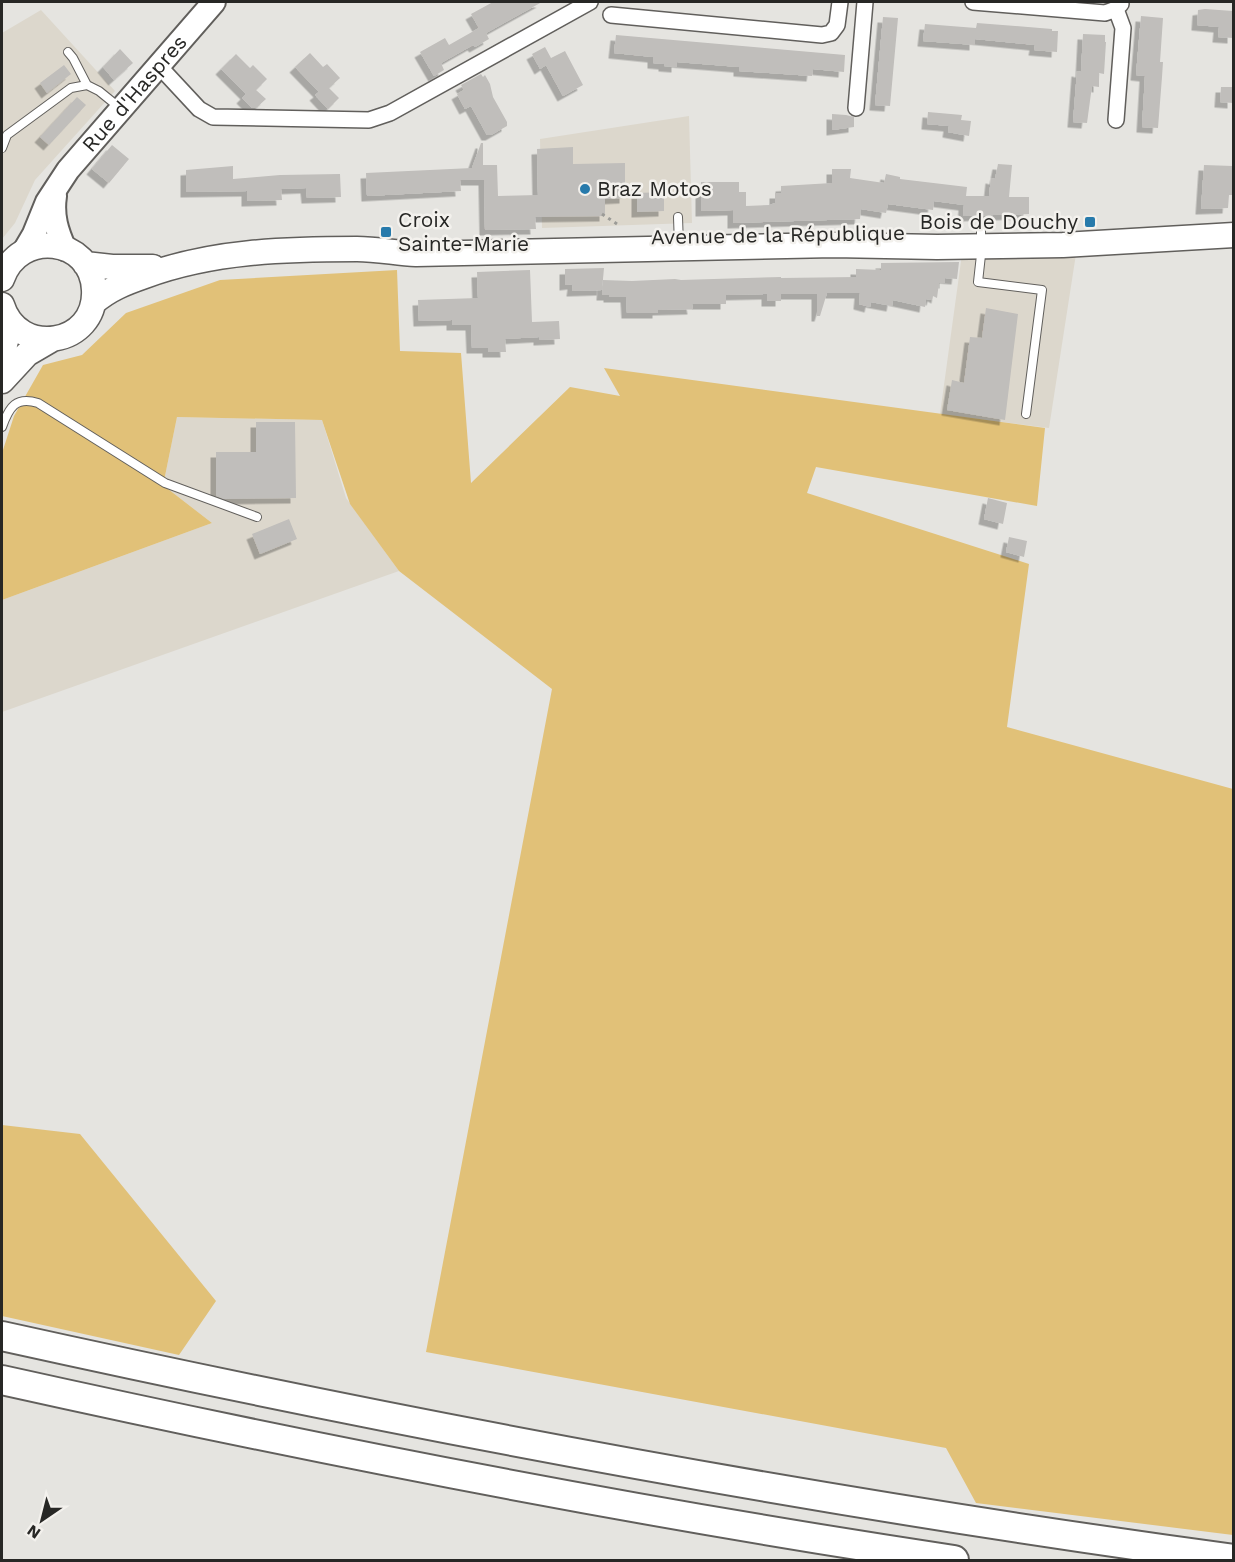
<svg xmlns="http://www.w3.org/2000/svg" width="1235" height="1562" font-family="'Work Sans',sans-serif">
<defs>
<filter id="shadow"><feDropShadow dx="-5.5" dy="5.5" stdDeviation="0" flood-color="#0004"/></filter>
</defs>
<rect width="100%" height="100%" fill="#e5e4e0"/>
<path fill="#dcd7cc" d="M 41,10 L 115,91 L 35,180 L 15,223 L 2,239 L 2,33 Z
M 689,116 L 692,223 L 542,228 L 540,139 Z
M 962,254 L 1076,254 L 1049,428 L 940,414 Z
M 177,417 L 322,420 L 346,498 L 399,571 L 2,712 L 2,600 L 212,523 L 168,489 L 165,476 Z"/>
<path fill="#e1c178" d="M 397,270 L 400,351 L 461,353 L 471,483 L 570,387 L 620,396 L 604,368 L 1045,428 L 1037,506 L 816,467 L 807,493 L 1029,564 L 1007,727 L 1233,789 L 1233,1535 L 976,1503 L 946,1448 L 426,1352 L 552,689 L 399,571 L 350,504 L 322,420 L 177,417 L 165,476 L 168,489 L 212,523 L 2,600 L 2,453 L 14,416 L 43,365 L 82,355 L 126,313 L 220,280 Z
M 2,1125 L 80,1134 L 216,1301 L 179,1355 L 2,1316 Z"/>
<path fill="#c0bebb" filter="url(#shadow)" d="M 493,2 L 542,2 L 486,33 L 489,39 L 475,47 L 473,45 L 441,63 L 444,70 L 434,76 L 420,52 L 445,38 L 449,45 L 479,28 L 471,14 Z
M 1205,9 L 1233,11 L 1233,38 L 1218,37 L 1219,27 L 1197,25 L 1198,10 Z
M 1141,16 L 1163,18 L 1160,62 L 1163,62 L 1162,77 L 1158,128 L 1142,127 L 1145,76 L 1136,75 Z
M 883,17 L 898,18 L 890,106 L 875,105 Z
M 977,23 L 1052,29 L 1052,31 L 1058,31 L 1057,52 L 1034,50 L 1035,45 L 975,39 L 975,45 L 923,41 L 925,24 L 976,28 Z
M 1083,34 L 1105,35 L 1105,42 L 1106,42 L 1104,74 L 1099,73 L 1099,87 L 1092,86 L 1087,123 L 1073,122 L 1077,71 L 1081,72 Z
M 616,35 L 845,55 L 844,72 L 813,69 L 812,76 L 739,71 L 739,67 L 677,62 L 677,67 L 664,66 L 664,64 L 653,63 L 653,57 L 614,53 Z
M 545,47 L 551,58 L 565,51 L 583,85 L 563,96 L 546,65 L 540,69 L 532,54 Z
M 120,49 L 133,63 L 114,80 L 103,67 Z
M 310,53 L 323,67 L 327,64 L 340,78 L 329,88 L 339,98 L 328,109 L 315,95 L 319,92 L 295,67 Z
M 236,54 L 250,68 L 253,65 L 267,79 L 256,90 L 266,99 L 256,108 L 252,108 L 242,98 L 246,94 L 221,69 Z
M 64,65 L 71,74 L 47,93 L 40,83 Z
M 481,74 L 483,77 L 485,75 L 490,84 L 493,97 L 507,122 L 507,126 L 491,135 L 487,135 L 471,106 L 465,109 L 457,94 L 464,90 L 461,85 Z
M 1221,87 L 1233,87 L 1233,103 L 1220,102 Z
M 77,97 L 86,105 L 49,145 L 40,137 Z
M 928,112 L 962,115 L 961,120 L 971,121 L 969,136 L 948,132 L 949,126 L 927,124 Z
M 832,114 L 846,115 L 854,117 L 854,127 L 832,130 Z
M 481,143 L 483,143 L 483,165 L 497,165 L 498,196 L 538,195 L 537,149 L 573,147 L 573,164 L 625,163 L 625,198 L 605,199 L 605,216 L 535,217 L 536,229 L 485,230 L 484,180 L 460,180 L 461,191 L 367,196 L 366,173 L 472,168 Z
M 112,145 L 129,159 L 109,183 L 92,169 Z
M 998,164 L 1012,165 L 1009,197 L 1029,197 L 1029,214 L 963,216 L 964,205 L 934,201 L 933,210 L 888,204 L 886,213 L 861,209 L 860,219 L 733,223 L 733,210 L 701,211 L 701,182 L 739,182 L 739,192 L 746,192 L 746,206 L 770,205 L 775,203 L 775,193 L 781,193 L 781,186 L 832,183 L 832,169 L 851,169 L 850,178 L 884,183 L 886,174 L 900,177 L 900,179 L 967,187 L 966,196 L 989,196 L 991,178 L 995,179 Z
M 1204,165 L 1233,166 L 1233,195 L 1229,195 L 1228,208 L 1201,209 Z
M 233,166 L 233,179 L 280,175 L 340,174 L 341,197 L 307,198 L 306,188 L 281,189 L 282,200 L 247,201 L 247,191 L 186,192 L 186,170 Z
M 664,192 L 664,211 L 637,212 L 637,193 Z
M 959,262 L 957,279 L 945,278 L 945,283 L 939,283 L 937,298 L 933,296 L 932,300 L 926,299 L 925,307 L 893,300 L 892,306 L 871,302 L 870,307 L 859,304 L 860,293 L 827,293 L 820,316 L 817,316 L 817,294 L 781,294 L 781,301 L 767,301 L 767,294 L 726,295 L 726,304 L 692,304 L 693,309 L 658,310 L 658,313 L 627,313 L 626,297 L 609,297 L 609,295 L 602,295 L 603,280 L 632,281 L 675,279 L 681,280 L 781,277 L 781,278 L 856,277 L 856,269 L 881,270 L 881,263 Z
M 604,268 L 602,290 L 572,291 L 573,284 L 565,285 L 565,269 Z
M 530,270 L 532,322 L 559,321 L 560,339 L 539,340 L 539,337 L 505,339 L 506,352 L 488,352 L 488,348 L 472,348 L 471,325 L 452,325 L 452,320 L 419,321 L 418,300 L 478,298 L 477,272 Z
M 986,308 L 1018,314 L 1005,420 L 947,410 L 952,380 L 964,383 L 970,337 L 982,338 Z
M 256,422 L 295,422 L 296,498 L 224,499 L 216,496 L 216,452 L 256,452 Z
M 988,498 L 1007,503 L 1003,524 L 984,519 Z
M 289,519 L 297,539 L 260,554 L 252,534 Z
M 1009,537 L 1027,541 L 1024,557 L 1006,552 Z"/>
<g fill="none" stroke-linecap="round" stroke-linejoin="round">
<defs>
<path id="lane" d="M 68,52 L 73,58 L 87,85
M 2,148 L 7,135 L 71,88 L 87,85 L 99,91 L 120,108
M 678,217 L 679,246
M 981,231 L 981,255 L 978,282 L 1042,290 L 1026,414
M 2,427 C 9,407 16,396 38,403 L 165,483 L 257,517"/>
<path id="street" d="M 973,2 L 1105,13 L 1116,9
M 611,15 L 822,35 L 831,33 L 837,25 L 840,2
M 159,66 L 199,109 L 213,117 L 369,120 L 390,113 L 590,2
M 856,108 L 865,2
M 1116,120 L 1123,28 L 1116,9 L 1121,4"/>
<g id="secondary">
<path d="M 55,196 C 52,216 57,231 65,249"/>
<path id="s1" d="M 24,251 L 34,234 L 47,202 L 68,170 L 214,2"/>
</g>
<path id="primary" d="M 85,264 L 112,267 L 153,267
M 2,279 C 19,229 92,237 94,290 C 97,346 18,358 2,305
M 93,303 C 109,289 125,283 145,276 C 212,251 286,249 357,249 C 377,249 396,253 416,254 L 834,245 L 937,247 L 1063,245 L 1234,235
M 2,356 L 11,322
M 2,381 L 27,354 L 51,340"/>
<path id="highway" d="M 2,1336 C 409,1426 819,1503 1234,1559
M 2,1380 C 317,1450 634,1512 954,1560"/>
</defs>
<use href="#lane" stroke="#615f5c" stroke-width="10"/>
<use href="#street" stroke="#615f5c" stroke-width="18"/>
<use href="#secondary" stroke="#615f5c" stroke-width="26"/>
<use href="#primary" stroke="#615f5c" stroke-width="27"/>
<use href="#highway" stroke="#615f5c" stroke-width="32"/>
<path stroke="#9b9b97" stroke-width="3" stroke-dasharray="3 4.5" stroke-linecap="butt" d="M 602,214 L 620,226"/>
<use href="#lane" stroke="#fff" stroke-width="8"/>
<use href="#street" stroke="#fff" stroke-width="15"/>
<use href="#secondary" stroke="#fff" stroke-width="22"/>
<use href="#primary" stroke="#fff" stroke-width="24"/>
<use href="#highway" stroke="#fff" stroke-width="28"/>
</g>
<g fill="#277aab" stroke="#f3f1ed" stroke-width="2">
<circle cx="585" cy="189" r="6"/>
<rect x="1084" y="216" width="12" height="12" rx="3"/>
<rect x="380" y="226" width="12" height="12" rx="3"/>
</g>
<g text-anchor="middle" stroke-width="5" stroke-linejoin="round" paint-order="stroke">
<g font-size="21" fill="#272725" stroke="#f3f1ed">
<text dy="7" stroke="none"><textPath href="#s1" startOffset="194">Rue d'Haspres</textPath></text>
<text transform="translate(778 235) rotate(-1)" y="7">Avenue de la République</text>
</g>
<g font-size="21" fill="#272725" stroke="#f3f1ed" text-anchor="start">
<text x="597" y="196">Braz Motos</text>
<text x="398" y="227">Croix<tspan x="398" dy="24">Sainte-Marie</tspan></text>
<text x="1078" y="229" text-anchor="end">Bois de Douchy</text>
</g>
</g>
<rect width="1235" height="1562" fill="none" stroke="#272725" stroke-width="6"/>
<g transform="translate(42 1520) rotate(215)" stroke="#f3f1ed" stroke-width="4.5" paint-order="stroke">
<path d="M0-4.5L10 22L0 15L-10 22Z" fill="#272725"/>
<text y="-9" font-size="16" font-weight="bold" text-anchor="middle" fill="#272725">N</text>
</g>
</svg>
